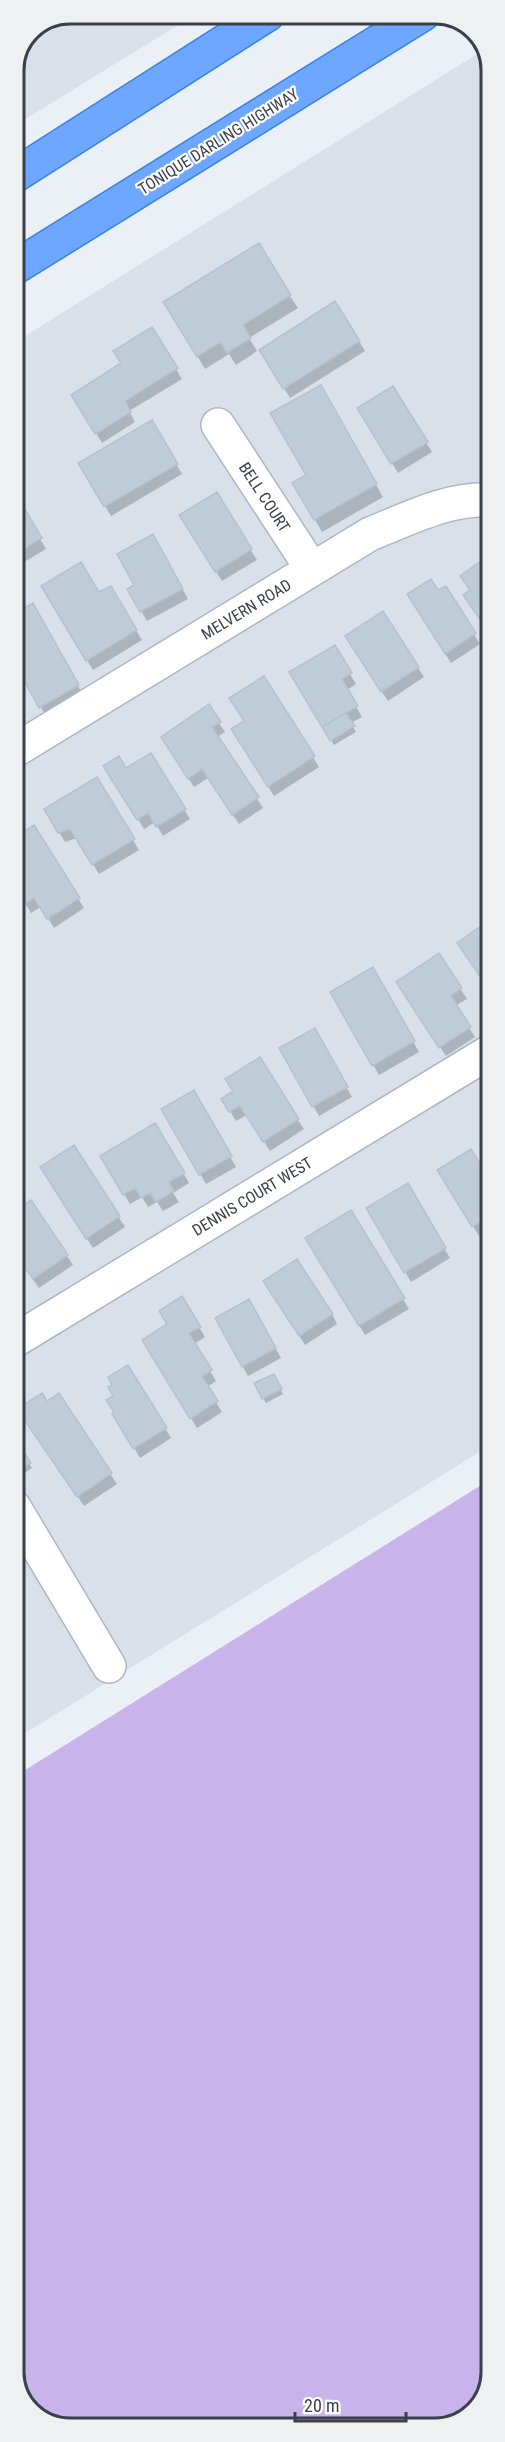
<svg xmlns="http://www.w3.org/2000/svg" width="505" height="2442" font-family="'Roboto Condensed',sans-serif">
<rect width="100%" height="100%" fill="#ebeff6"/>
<path fill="#d9e0ea" d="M 70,14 L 196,14 L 14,126 L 14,69 L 30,30 Z
M 485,49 L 491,62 L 491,1445 L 14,1740 L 14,343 Z"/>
<path fill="#c9b3eb" d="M 491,1479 L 491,2373 L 477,2410 L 443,2428 L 63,2428 L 30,2412 L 14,2380 L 14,1777 Z"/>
<path fill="#0003" d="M 290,296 L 298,308 L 249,338 L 257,351 L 236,365 L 229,354 L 205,369 L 173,316 Z
M 152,329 L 182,379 L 129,411 L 135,422 L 102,443 L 73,395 L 123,364 Z
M 359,341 L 365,351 L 290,398 L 266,360 Z
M 320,387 L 383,497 L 322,532 L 294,483 L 308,476 Z
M 393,388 L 432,452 L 398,473 L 359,409 Z
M 152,422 L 182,474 L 111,516 L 80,463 Z
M 216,494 L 257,560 L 222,581 L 187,525 Z
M 19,503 L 46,549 L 14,568 L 14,506 Z
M 152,536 L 188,599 L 147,621 L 129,590 L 136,585 Z
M 43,587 L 99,594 L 110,588 L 142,640 L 93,670 Z
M 445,588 L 480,644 L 451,663 L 414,605 Z
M 32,606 L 83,695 L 46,716 L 17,664 L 14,666 L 14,616 Z
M 382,613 L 424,677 L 388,701 L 352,646 Z
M 334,647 L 356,684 L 347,690 L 362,717 L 351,723 L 356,732 L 334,745 L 291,672 Z
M 264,678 L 319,767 L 274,796 L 239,739 Z
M 219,723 L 225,732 L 217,737 L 263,808 L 239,824 L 208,778 L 194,787 L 168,747 Z
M 151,755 L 190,819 L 163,836 L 155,822 L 144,829 L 111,776 Z
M 96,779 L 139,850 L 99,874 L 77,838 L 65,842 L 46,810 Z
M 34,827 L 84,908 L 54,928 L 41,907 L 31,913 L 14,885 L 14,839 Z
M 14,917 L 19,926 L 14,929 Z
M 439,956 L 467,999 L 455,1006 L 475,1037 L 446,1056 L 404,992 Z
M 373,969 L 419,1052 L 379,1075 L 332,992 Z
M 314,1030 L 352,1097 L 319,1116 L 281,1049 Z
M 193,1092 L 236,1167 L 206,1184 L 163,1109 Z
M 223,1100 L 298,1120 L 304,1129 L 270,1151 L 247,1115 L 236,1121 Z
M 155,1125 L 189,1183 L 173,1193 L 179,1202 L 163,1211 L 157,1202 L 148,1207 L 142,1197 L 130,1204 L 102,1157 Z
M 74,1147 L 125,1227 L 93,1248 L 47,1178 Z
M 471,1151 L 491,1184 L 491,1229 L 479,1236 L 439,1171 Z
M 14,1161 L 21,1172 L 14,1177 Z
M 407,1185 L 450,1258 L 411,1282 L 368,1209 Z
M 30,1202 L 73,1265 L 39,1288 L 14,1252 L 14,1213 Z
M 350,1212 L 409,1309 L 365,1335 L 307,1239 Z
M 271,1291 L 332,1314 L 337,1324 L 305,1345 Z
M 182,1298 L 205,1337 L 194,1344 L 216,1381 L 207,1387 L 222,1412 L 197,1428 L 144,1340 L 169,1325 Z
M 249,1301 L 281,1358 L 248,1376 L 217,1318 Z
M 128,1367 L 171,1438 L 140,1458 L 114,1414 L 116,1413 L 115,1396 Z
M 276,1381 L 283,1394 L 266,1403 L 263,1398 Z
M 58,1396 L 117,1484 L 84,1506 L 25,1419 Z
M 14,1439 L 32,1468 L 14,1480 Z"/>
<path fill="#c0cbd8" stroke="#b3c2d3" stroke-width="1.5" d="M 259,243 L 291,295 L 243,325 L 251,338 L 227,353 L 220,342 L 197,357 L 163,302 Z
M 335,301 L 360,341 L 283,389 L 259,350 Z
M 152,327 L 178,368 L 125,401 L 131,412 L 95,434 L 71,395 L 121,363 L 113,351 Z
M 321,385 L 377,484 L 314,520 L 292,483 L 306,475 L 270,413 Z
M 393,386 L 428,442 L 391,464 L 357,408 Z
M 152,420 L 178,464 L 104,507 L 78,463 Z
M 217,492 L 252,549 L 215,572 L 179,515 Z
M 20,501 L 42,538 L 14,555 L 14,504 Z
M 153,534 L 183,589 L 140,612 L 127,589 L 134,585 L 117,554 Z
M 491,554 L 491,630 L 489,632 L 463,595 L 470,590 L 460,576 Z
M 81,562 L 99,592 L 111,586 L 137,630 L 86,661 L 41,586 Z
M 431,579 L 438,590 L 446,586 L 476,633 L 445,654 L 407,594 Z
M 33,603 L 79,685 L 39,708 L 14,662 L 14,614 Z
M 383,611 L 419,667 L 381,692 L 345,636 Z
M 335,645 L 352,673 L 342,679 L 358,706 L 322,727 L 289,672 Z
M 264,676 L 315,756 L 268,787 L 231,729 L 244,721 L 229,698 Z
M 209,704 L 221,722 L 212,727 L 259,797 L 232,815 L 202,769 L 188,779 L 161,737 Z
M 346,713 L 355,726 L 330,741 L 322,727 Z
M 151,753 L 186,809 L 156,827 L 148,813 L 137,820 L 103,766 L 119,756 L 126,768 Z
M 97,777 L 135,839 L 92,865 L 70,829 L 58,833 L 44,809 Z
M 34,825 L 80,898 L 47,919 L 34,898 L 24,904 L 14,887 L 14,838 Z
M 488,921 L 491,925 L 491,992 L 457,943 Z
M 439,953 L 462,988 L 451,996 L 471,1027 L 439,1048 L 396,982 Z
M 373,967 L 415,1041 L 372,1066 L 330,992 Z
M 315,1028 L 348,1087 L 312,1107 L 279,1048 Z
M 260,1057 L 299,1119 L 263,1142 L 240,1106 L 229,1112 L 221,1099 L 233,1091 L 225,1079 Z
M 194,1090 L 232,1156 L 199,1175 L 161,1109 Z
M 155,1123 L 185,1173 L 169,1182 L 174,1191 L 156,1202 L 150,1193 L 141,1198 L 135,1188 L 123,1195 L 100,1156 Z
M 74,1145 L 120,1216 L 86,1239 L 40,1167 Z
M 471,1149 L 491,1181 L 491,1215 L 472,1227 L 437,1170 Z
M 408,1183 L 446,1248 L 404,1273 L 366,1208 Z
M 31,1200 L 68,1255 L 33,1279 L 14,1253 L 14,1211 Z
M 351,1210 L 405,1298 L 359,1326 L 305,1238 Z
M 297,1259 L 333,1314 L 299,1336 L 263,1281 Z
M 182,1296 L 201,1327 L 189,1333 L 212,1370 L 202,1376 L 218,1401 L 190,1419 L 142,1340 L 167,1324 L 159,1311 Z
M 249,1299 L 276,1348 L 242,1367 L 215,1318 Z
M 128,1365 L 167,1428 L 133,1449 L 112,1414 L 114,1412 L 106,1400 L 113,1396 L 108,1387 L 112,1385 L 108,1377 Z
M 274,1374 L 282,1389 L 262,1399 L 254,1383 Z
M 42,1393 L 47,1401 L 59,1393 L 112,1473 L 77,1497 L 17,1409 Z
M 14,1437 L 31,1463 L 14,1473 Z"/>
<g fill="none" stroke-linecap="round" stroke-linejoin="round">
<defs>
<path id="minor" d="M 218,425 L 312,569
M 14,751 L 370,534 C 410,518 448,498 491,500
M 14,1341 L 491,1051
M 14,1507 L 109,1666"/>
<path id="highway" d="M 14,176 L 268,14
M 14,268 L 423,14"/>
</defs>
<use href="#minor" stroke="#adb6c2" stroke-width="36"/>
<use href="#highway" stroke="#3882e3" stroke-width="36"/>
<use href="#minor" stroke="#fff" stroke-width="33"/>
<use href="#highway" stroke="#6da7ff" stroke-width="33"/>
</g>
<g text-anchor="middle" stroke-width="4.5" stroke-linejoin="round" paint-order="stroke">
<g font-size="16" fill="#38414b" stroke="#fff">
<text transform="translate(218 141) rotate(-32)" y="6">TONIQUE DARLING HIGHWAY</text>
<text transform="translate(265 497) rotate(57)" y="6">BELL COURT</text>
<text transform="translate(246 609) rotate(-31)" y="6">MELVERN ROAD</text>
<text transform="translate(252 1196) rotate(-31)" y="6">DENNIS COURT WEST</text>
</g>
</g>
<path d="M0 0H505V2442H0ZM70 24H435A46 46 0 0 1 481 70V2372A46 46 0 0 1 435 2418H70A46 46 0 0 1 24 2372V70A46 46 0 0 1 70 24Z" fill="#eff0f1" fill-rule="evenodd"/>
<path fill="none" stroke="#38414b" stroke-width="3" d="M70 24H435A46 46 0 0 1 481 70V2372A46 46 0 0 1 435 2418H70A46 46 0 0 1 24 2372V70A46 46 0 0 1 70 24Z"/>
<path d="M295 2412v9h111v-9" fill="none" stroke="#38414b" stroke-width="3"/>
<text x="304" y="2412" font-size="18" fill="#38414b" stroke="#ffffff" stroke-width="4.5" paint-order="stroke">20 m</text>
</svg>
